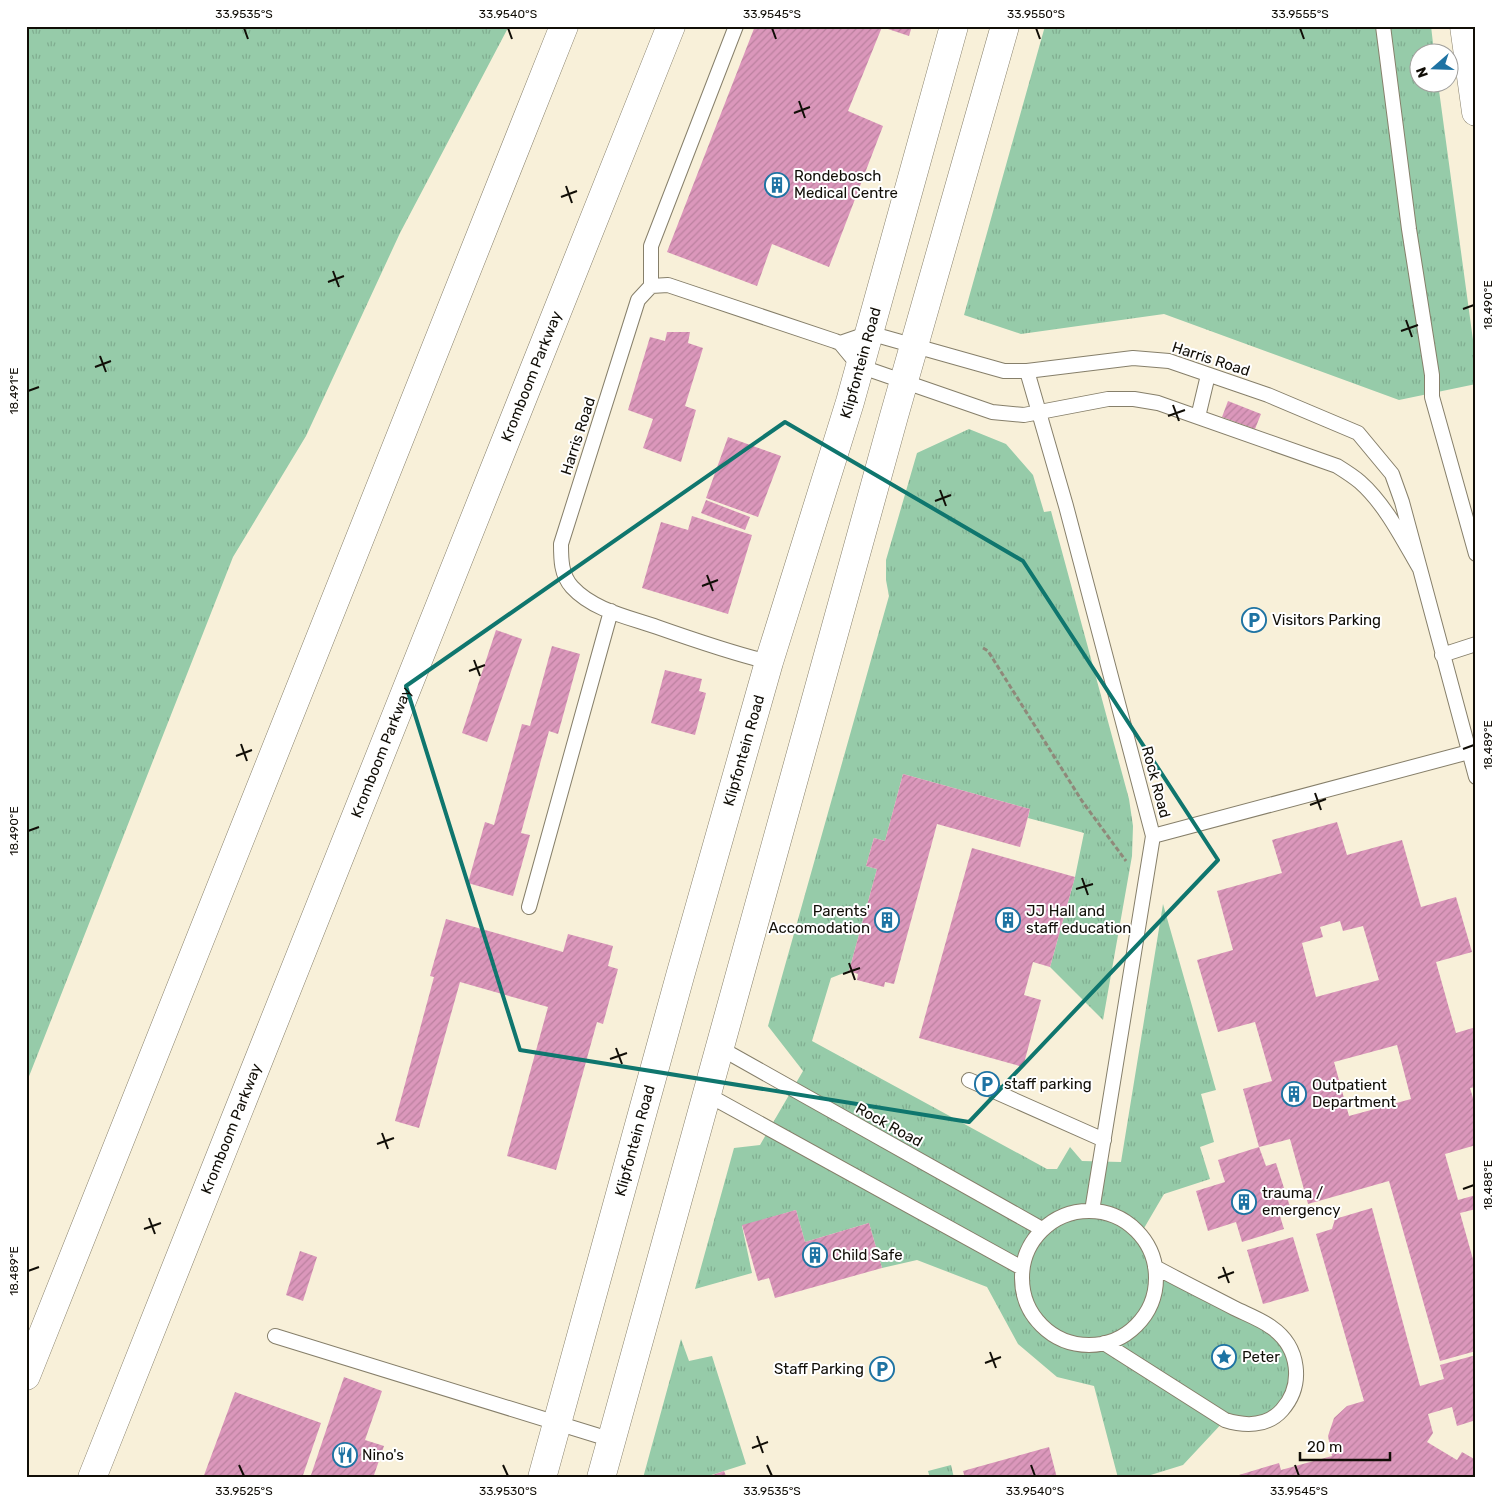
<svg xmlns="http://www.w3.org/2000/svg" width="1502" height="1504" font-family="Rubik,sans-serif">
<defs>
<pattern id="grass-tufts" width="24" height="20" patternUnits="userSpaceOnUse" patternTransform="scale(1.25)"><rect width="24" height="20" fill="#96cba9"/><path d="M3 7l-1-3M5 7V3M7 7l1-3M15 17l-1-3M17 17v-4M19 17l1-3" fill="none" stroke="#80ad90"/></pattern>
<pattern id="building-hatch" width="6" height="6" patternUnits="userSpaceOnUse" patternTransform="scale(1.25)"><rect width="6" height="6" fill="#db97bb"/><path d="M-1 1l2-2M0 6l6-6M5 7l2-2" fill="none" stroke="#bb819f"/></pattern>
</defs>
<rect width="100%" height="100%" fill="#f8f0d9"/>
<path fill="url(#grass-tufts)" d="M 26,26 L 509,26 L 400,233 L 306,436 L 233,557 L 26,1084 Z
M 1045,26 L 1431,26 L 1434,52 L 1420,52 L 1420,82 L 1438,83 L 1476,362 L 1476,384 L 1399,400 L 1164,314 L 1021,334 L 964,315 Z
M 969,429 L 1006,444 L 1033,475 L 1044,512 L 1051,511 L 1129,799 L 1133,826 L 1132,856 L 1103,1020 L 1050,967 L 1075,877 L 1084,833 L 1028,818 L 1030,809 L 903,774 L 885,841 L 874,838 L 866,866 L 877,869 L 849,971 L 831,978 L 812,1041 L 1047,1169 L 1057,1169 L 1070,1147 L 1082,1161 L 1121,1162 L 1163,904 L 1216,1090 L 1201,1094 L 1214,1142 L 1200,1147 L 1210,1179 L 1164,1194 L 1140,1235 L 1150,1250 L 1155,1267 L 1283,1340 L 1296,1388 L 1269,1420 L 1225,1420 L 1183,1465 L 1141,1478 L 1118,1478 L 1094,1386 L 1057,1377 L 1018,1344 L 987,1287 L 917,1260 L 882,1268 L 869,1223 L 805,1242 L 796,1210 L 742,1226 L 752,1273 L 695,1289 L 734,1148 L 760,1145 L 803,1071 L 768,1026 L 889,596 L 886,580 L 886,560 L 917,453 Z
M 681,1339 L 689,1361 L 712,1356 L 746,1464 L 702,1478 L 643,1478 Z
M 951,1465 L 954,1478 L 930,1478 L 928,1471 Z"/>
<path fill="url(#building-hatch)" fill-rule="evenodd" d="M 755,26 L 912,26 L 909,36 L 882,27 L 848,111 L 883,126 L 829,267 L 772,244 L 757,286 L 667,252 Z
M 667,332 L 690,332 L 688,343 L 703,348 L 685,406 L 696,410 L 681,462 L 643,448 L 653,419 L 628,410 L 650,337 L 665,341 Z
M 1228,401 L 1261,414 L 1255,429 L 1222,417 Z
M 728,437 L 781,456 L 758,517 L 706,498 Z
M 706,500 L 750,517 L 745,530 L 701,513 Z
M 692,516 L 752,535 L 728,614 L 642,588 L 661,522 L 688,530 Z
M 496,630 L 522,639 L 487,742 L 462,733 Z
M 552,646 L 580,654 L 558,734 L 549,731 L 521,833 L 530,835 L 513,896 L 468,883 L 485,822 L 494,825 L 522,724 L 530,726 Z
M 665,670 L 702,679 L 699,691 L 706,693 L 695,735 L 651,723 Z
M 903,774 L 1030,809 L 1020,847 L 937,824 L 894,984 L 885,982 L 884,987 L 857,980 L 858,974 L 849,971 L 877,869 L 866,866 L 874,838 L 885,841 Z
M 1337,822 L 1347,855 L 1402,840 L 1421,907 L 1456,897 L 1472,952 L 1436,962 L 1456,1033 L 1476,1027 L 1476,1087 L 1470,1088 L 1476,1108 L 1476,1145 L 1445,1154 L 1458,1200 L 1476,1195 L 1476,1209 L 1460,1213 L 1476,1270 L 1476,1351 L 1440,1361 L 1389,1181 L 1308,1204 L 1290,1139 L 1259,1147 L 1243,1089 L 1272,1081 L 1255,1022 L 1218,1032 L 1197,960 L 1233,950 L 1217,891 L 1282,873 L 1272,840 ZM 1340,921 L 1343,931 L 1363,926 L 1379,980 L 1316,997 L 1302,943 L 1323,937 L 1320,927 ZM 1397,1045 L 1411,1099 L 1349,1116 L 1334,1062 Z
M 972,848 L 1075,877 L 1050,967 L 1033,962 L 1024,995 L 1041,1000 L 1023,1067 L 919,1038 Z
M 446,919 L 563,952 L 568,934 L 613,946 L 608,966 L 618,969 L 603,1024 L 597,1022 L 556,1170 L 507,1156 L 548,1007 L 460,982 L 419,1128 L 395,1121 L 434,977 L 430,976 Z
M 1259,1147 L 1266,1166 L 1276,1163 L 1292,1213 L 1280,1216 L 1284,1229 L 1242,1242 L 1236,1222 L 1208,1231 L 1196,1191 L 1225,1182 L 1218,1160 Z
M 1372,1208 L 1420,1386 L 1444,1379 L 1440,1365 L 1476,1355 L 1476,1420 L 1457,1426 L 1452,1407 L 1428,1414 L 1433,1433 L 1427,1442 L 1457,1460 L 1462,1452 L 1476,1460 L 1476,1478 L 1229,1478 L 1279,1463 L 1281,1470 L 1332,1456 L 1328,1436 L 1334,1418 L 1347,1406 L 1364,1401 L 1316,1234 L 1332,1229 L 1335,1219 Z
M 796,1210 L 805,1242 L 869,1223 L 882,1268 L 775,1298 L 769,1278 L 758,1281 L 742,1225 Z
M 1293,1237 L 1309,1291 L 1263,1304 L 1247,1250 Z
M 300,1251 L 317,1257 L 303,1301 L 286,1295 Z
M 344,1377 L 382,1391 L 365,1440 L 384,1446 L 373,1478 L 310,1478 Z
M 235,1392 L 321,1423 L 302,1478 L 203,1478 Z
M 1049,1447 L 1057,1478 L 965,1478 L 963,1471 Z
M 724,1471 L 726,1476 L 731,1475 L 732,1478 L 704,1478 Z"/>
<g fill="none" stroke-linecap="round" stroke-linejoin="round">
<defs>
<path id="service" d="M 1383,26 L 1409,229 L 1432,375 L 1432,397 L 1476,554
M 651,286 L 651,246 L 736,26
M 840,343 L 869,333 L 1004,371 L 1027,371 L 1133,358 L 1169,361 L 1268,395 L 1358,433 L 1392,474 L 1402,502 L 1476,777
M 1027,371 L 1066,506 L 1153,836 L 1092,1211
M 1198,417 L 1208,375
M 1442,655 L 1476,644
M 769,662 C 731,653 694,640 657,627 C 628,617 593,610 572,587 C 561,575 561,559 561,544 L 638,300 L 651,286 L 668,285 L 835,341 L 840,343 L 859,366 L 992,412 L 1024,415 L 1108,399 L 1134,399 L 1158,403 L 1337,466 C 1345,471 1353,476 1360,482 C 1386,505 1403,540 1420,569
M 1153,836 L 1469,752
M 529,907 L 611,611
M 720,1048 L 1042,1229
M 969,1080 L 1104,1140
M 708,1095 L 1022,1268
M1022 1278a67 67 0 1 1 134 0a67 67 0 1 1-134 0Z
M 275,1336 L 612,1440
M 1104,1343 L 1225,1420 C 1244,1426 1267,1427 1282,1410 C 1304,1385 1300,1347 1271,1327 C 1260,1319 1246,1314 1234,1308 C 1207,1294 1181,1281 1155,1267"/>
<path id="minor" d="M 1464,26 L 1476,112"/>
<g id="secondary">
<path id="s1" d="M 542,1478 L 680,976 L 769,662 L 850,402 L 954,26"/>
<path d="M 601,1478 L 894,416 L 1005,26"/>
</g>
<g id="motorway">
<path d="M 26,1376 L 564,26"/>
<path id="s2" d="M 92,1478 L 671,26"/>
</g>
</defs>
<use href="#service" stroke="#867f6a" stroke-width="16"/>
<use href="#minor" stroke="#867f6a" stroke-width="29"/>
<use href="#secondary" stroke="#867f6a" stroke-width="29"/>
<use href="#motorway" stroke="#867f6a" stroke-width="29"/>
<path stroke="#8f897a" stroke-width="3" stroke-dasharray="5 2.5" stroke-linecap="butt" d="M 983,648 L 988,651 L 1082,801 L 1126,861"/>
<use href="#service" stroke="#fff" stroke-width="14"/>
<use href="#minor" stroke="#fff" stroke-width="28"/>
<use href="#secondary" stroke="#fff" stroke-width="28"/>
<use href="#motorway" stroke="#fff" stroke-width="28"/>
</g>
<path fill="none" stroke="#0f766e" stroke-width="4" stroke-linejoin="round" d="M 785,422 L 1023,561 L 1218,860 L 969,1122 L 520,1050 L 406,686 Z"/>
<path fill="none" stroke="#110e07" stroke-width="2" d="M 244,28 L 248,39M 508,28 L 512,39M 772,28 L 776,39M 1036,28 L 1040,39M 1300,28 L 1304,39M 799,101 L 805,118M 794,113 L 810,107M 566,186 L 572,203M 561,197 L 577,191M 333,271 L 339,287M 328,282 L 344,276M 1463,309 L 1474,305M 1406,320 L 1412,337M 1401,331 L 1418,325M 100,356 L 106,372M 95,367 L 111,361M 28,391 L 39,387M 1173,405 L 1179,421M 1168,416 L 1185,410M 940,490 L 946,506M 935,501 L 951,495M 707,575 L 713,591M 702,586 L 718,580M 474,660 L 480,676M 469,671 L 485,665M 241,744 L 247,761M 1463,749 L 1474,745M 236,756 L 252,750M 1315,793 L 1321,810M 1310,805 L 1326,799M 28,831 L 39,827M 1082,878 L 1088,895M 1076,889 L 1093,884M 849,963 L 855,980M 843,974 L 860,968M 616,1048 L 622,1064M 610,1059 L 627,1053M 382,1133 L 388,1149M 377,1144 L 394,1138M 1463,1189 L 1474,1185M 149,1218 L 155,1234M 144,1229 L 161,1223M 1223,1267 L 1229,1283M 28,1271 L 39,1267M 1218,1278 L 1234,1272M 990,1352 L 996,1368M 985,1363 L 1001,1357M 757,1436 L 763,1453M 752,1448 L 768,1442M 239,1465 L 244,1476M 503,1465 L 508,1476M 767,1465 L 772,1476M 1031,1465 L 1035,1476M 1295,1465 L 1299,1476"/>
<defs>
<symbol id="building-ring" viewBox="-11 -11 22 22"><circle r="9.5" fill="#fff" stroke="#1e73a3" stroke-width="1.5"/><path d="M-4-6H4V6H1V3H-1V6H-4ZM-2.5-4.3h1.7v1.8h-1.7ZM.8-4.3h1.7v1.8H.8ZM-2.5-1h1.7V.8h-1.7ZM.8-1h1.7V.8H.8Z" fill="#1e73a3"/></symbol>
<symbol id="parking-ring" viewBox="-11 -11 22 22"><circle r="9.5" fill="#fff" stroke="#1e73a3" stroke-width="1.5"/><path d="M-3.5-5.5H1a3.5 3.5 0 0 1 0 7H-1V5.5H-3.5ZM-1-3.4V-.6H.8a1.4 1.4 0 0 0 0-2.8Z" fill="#1e73a3"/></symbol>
<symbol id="sight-ring" viewBox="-11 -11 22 22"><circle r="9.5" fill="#fff" stroke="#1e73a3" stroke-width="1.5"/><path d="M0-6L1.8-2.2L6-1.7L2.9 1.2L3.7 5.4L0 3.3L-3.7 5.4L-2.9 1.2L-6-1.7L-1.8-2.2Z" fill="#1e73a3"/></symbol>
<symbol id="restaurant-ring" viewBox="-11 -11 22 22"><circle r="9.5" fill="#fff" stroke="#1e73a3" stroke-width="1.5"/><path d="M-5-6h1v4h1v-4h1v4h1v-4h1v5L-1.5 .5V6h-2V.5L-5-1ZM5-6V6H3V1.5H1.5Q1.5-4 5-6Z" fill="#1e73a3"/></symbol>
</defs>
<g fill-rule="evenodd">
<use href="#building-ring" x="763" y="171" width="28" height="28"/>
<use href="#parking-ring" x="1240" y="606" width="28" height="28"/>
<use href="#building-ring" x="873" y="906" width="28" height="28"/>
<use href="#building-ring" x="994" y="906" width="28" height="28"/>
<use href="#parking-ring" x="973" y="1070" width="28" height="28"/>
<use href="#building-ring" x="1280" y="1080" width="28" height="28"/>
<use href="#building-ring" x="1230" y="1188" width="28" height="28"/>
<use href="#building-ring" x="801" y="1241" width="28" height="28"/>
<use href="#sight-ring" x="1210" y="1343" width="28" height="28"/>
<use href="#parking-ring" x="868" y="1355" width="28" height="28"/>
<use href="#restaurant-ring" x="331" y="1441" width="28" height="28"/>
</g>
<g text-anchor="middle" stroke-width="4" stroke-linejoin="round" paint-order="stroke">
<g font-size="15" fill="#110e07" stroke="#fff" text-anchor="start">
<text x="794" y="181">Rondebosch<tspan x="794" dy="17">Medical Centre</tspan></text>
<text x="1272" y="625">Visitors Parking</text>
<text x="870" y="916" text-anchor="end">Parents'<tspan x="870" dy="17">Accomodation</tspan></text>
<text x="1026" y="916">JJ Hall and<tspan x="1026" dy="17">staff education</tspan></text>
<text x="1004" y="1089">staff parking</text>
<text x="1312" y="1090">Outpatient<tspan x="1312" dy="17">Department</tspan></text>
<text x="1262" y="1198">trauma /<tspan x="1262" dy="17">emergency</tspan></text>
<text x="832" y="1260">Child Safe</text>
<text x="1242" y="1362">Peter</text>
<text x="864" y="1374" text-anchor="end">Staff Parking</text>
<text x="362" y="1460">Nino's</text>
</g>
<g font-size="15" fill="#110e07" stroke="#fff">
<text transform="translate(1211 359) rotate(18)" y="5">Harris Road</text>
<text dy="5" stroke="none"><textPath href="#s1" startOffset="1160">Klipfontein Road</textPath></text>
<text dy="5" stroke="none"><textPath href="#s2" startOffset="1186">Kromboom Parkway</textPath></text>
<text transform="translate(578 436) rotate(-72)" y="5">Harris Road</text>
<text dy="5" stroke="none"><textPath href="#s1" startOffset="755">Klipfontein Road</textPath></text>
<text dy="5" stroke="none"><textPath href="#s2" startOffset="781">Kromboom Parkway</textPath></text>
<text transform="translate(1156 782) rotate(75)" y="5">Rock Road</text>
<text transform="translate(889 1125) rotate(29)" y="5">Rock Road</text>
<text dy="5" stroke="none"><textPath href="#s2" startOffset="376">Kromboom Parkway</textPath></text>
<text dy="5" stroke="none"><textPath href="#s1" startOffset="350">Klipfontein Road</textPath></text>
</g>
</g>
<rect width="1502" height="1504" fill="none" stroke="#ffffff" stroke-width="55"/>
<g transform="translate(1434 68) rotate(250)"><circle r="24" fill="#ffffff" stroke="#a09f9c"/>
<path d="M0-4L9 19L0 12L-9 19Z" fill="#1e73a3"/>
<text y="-8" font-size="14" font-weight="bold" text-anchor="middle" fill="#110e07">N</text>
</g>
<path d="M1300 1452v8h90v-8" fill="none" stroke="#110e07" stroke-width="2.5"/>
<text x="1307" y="1452" font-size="15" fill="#110e07" stroke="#ffffff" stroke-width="4" paint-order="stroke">20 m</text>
<rect x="28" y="28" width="1446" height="1448" fill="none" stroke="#110e07" stroke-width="2"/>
<g font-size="12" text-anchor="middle" fill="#110e07">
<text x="244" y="18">33.9535°S</text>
<text x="508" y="18">33.9540°S</text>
<text x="772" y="18">33.9545°S</text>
<text x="1036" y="18">33.9550°S</text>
<text x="1300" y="18">33.9555°S</text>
<text transform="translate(1488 305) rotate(-90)" y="4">18.490°E</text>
<text transform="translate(14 391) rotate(-90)" y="4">18.491°E</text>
<text transform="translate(1488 745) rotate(-90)" y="4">18.489°E</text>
<text transform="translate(14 831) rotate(-90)" y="4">18.490°E</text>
<text transform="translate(1488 1185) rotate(-90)" y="4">18.488°E</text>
<text transform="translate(14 1271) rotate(-90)" y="4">18.489°E</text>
<text x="244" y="1495">33.9525°S</text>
<text x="508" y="1495">33.9530°S</text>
<text x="772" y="1495">33.9535°S</text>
<text x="1035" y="1495">33.9540°S</text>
<text x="1299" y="1495">33.9545°S</text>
</g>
</svg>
